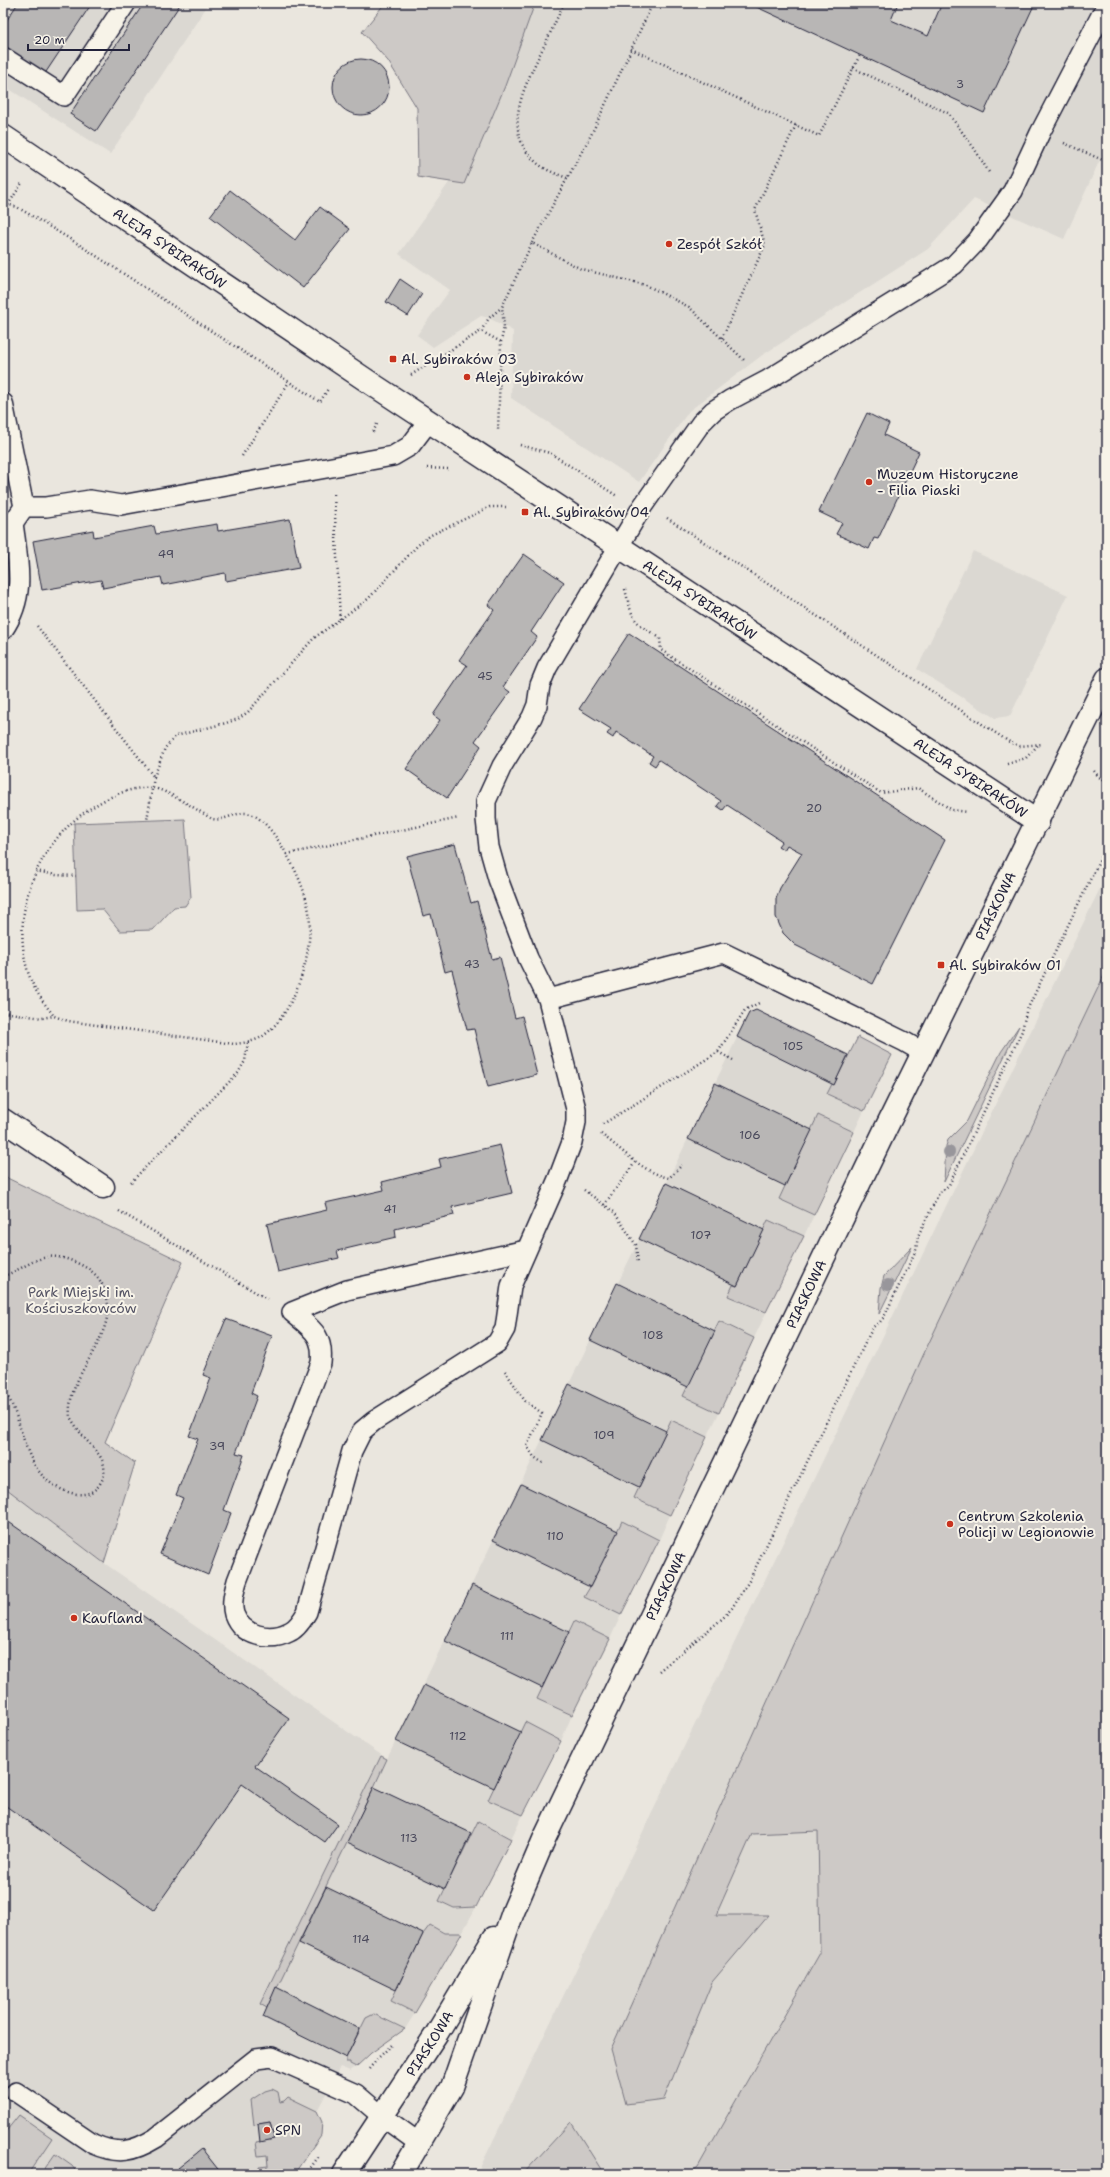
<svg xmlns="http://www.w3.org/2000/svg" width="1110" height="2177" font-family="'Shantell Sans',sans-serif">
<rect width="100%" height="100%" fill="#eae6de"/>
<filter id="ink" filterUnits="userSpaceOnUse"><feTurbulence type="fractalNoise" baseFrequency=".025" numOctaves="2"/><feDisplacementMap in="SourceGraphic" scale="8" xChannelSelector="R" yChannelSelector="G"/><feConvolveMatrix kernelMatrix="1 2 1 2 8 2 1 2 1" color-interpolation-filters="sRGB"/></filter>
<g filter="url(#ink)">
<path fill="#dbd8d2" d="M 3,3 L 209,3 L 110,154 L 3,85 Z
M 524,3 L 1107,3 L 1107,144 L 1064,239 L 974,199 L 928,249 L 761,356 L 689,411 L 639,482 L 511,398 L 513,331 L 489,318 L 481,316 L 433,347 L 417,335 L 450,290 L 399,254 L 476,144 Z
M 973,551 L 1068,595 L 1010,716 L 995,718 L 917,669 Z
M 1107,874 L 1107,2174 L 477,2174 Z
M 756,1010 L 848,1055 L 827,1094 L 864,1111 L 854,1132 L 818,1115 L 779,1199 L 814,1215 L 804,1236 L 768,1220 L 737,1286 L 728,1296 L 766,1313 L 754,1338 L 719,1321 L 683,1395 L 719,1413 L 707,1437 L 671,1421 L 634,1498 L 670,1515 L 659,1540 L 622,1521 L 584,1597 L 621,1615 L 610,1639 L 573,1621 L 537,1699 L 572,1715 L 561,1741 L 525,1723 L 488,1800 L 523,1815 L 511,1839 L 478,1821 L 439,1901 L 454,1908 L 476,1907 L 462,1933 L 444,1933 L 430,1925 L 391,2001 L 415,2013 L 405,2029 L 379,2015 L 350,2062 L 350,2064 L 356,2067 L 350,2071 L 340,2067 L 317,2111 L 322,2122 L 321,2135 L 294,2174 L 8,2174 L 3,2171 L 3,1486 L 104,1563 L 387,1759 L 749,1013 Z"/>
<path fill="#cdc9c6" stroke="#787680" d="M 385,3 L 535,3 L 505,86 L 464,184 L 418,177 L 417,108 L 388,61 L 362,32 Z
M 185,819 L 191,897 L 185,906 L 174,907 L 153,930 L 120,931 L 102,909 L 77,910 L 74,823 Z
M 1107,969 L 1107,2174 L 689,2174 L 698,2167 L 820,1953 L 818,1831 L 752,1834 L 716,1915 L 769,1915 L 712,1982 L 664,2099 L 626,2104 L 611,2049 L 926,1349 Z
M 1019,1026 L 944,1182 L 946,1146 L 948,1140 L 967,1121 L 1001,1052 Z
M 858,1037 L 892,1055 L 864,1111 L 827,1094 L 832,1084 L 834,1084 Z
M 818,1115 L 854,1132 L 814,1215 L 779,1199 Z
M 3,1176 L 183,1262 L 105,1442 L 135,1463 L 104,1563 L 3,1486 Z
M 768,1220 L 804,1236 L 766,1312 L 728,1296 L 733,1285 L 737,1286 Z
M 912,1247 L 879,1314 L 881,1288 L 884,1276 Z
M 719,1321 L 754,1338 L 719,1413 L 683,1396 Z
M 671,1420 L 707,1437 L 670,1515 L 634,1498 Z
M 622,1521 L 659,1540 L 621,1615 L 584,1597 L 590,1587 Z
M 574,1621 L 610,1639 L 572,1715 L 537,1699 Z
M 525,1722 L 561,1741 L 523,1815 L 488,1800 Z
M 381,1756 L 387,1759 L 374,1787 L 267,2008 L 260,2004 Z
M 478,1821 L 511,1839 L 476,1907 L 454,1908 L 439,1901 Z
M 430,1925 L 444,1933 L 462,1933 L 415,2013 L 391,2001 L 423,1934 Z
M 374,2014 L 405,2029 L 371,2053 L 356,2067 L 350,2064 L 350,2062 L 346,2062 L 346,2058 L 366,2018 Z
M 272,2089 L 278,2092 L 280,2102 L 284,2101 L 288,2097 L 317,2111 L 322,2122 L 321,2135 L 294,2174 L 260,2174 L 259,2167 L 268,2166 L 267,2155 L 258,2156 L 256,2142 L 274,2139 L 270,2122 L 254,2125 L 251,2100 L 265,2091 Z
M 19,2115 L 52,2138 L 28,2174 L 8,2174 L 3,2171 L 3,2135 Z
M 571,2122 L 604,2174 L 523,2174 Z
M 55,2154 L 72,2166 L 78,2174 L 41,2174 Z"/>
<path fill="#b8b6b5" stroke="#22223b" d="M 18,3 L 92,3 L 42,78 L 3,52 L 3,26 Z
M 144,3 L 181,3 L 96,131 L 70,114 Z
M 748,3 L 898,3 L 891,20 L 928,36 L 942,3 L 1035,3 L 984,113 Z
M333 87a28 28 0 1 1 56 0a28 28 0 1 1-56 0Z
M 230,190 L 295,240 L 320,207 L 350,229 L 303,288 L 210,216 Z
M 400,279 L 422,294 L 408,316 L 386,302 Z
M 867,413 L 889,424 L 884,435 L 919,452 L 878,539 L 874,538 L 869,549 L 836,534 L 842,523 L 819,512 Z
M 290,519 L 299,568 L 226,581 L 225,573 L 163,585 L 161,577 L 103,588 L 101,580 L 42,590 L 33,541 L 93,530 L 94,537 L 154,526 L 156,534 L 217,524 L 218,531 Z
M 524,554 L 564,582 L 531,632 L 537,637 L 503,687 L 510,692 L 475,741 L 481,746 L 447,798 L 406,769 L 440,720 L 433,715 L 467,665 L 459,660 L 494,610 L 488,605 Z
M 629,633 L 945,840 L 873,984 L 795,945 L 783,933 L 776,917 L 776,899 L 780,888 L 802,853 L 787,845 L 784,850 L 778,846 L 782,841 L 727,805 L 723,810 L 717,806 L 721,801 L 659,760 L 655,766 L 649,762 L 653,756 L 616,732 L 613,738 L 607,734 L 611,729 L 579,709 Z
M 455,844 L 471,903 L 477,901 L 492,959 L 500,957 L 515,1018 L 522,1016 L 537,1075 L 488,1087 L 474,1029 L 467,1030 L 452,970 L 445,972 L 431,914 L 423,916 L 407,856 Z
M 756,1010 L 848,1055 L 834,1085 L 737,1037 L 749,1013 Z
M 715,1083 L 812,1130 L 785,1186 L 688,1139 Z
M 500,1145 L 512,1193 L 452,1207 L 454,1215 L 395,1229 L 396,1237 L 337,1251 L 339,1258 L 278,1272 L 267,1224 L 327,1210 L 325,1203 L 384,1190 L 382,1182 L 441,1167 L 439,1159 Z
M 666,1183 L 764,1230 L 737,1286 L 639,1239 Z
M 617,1283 L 715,1331 L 688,1387 L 590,1340 Z
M 226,1319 L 272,1336 L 251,1393 L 257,1396 L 236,1453 L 244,1455 L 224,1510 L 231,1513 L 208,1575 L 160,1554 L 183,1498 L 176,1495 L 198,1439 L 189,1436 L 211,1378 L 203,1375 Z
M 569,1384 L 666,1431 L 639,1487 L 542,1440 Z
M 521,1484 L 618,1531 L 590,1587 L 493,1540 Z
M 3,1518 L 289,1718 L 255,1766 L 338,1824 L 325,1842 L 242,1784 L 154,1910 L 3,1804 Z
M 472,1585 L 569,1632 L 542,1688 L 445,1641 Z
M 424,1685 L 521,1732 L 494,1788 L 396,1741 Z
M 374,1787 L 471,1833 L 445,1889 L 347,1842 Z
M 326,1887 L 423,1934 L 396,1990 L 299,1943 Z
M 276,1987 L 360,2029 L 346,2058 L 263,2017 Z
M 270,2122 L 274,2139 L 260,2142 L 258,2124 Z
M 202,2149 L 221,2173 L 174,2174 L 173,2172 Z"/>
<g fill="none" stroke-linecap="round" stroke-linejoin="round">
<defs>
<path id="lane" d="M 3,57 L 64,96 L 126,3
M 3,403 L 24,507
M 3,524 L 13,523 L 24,507 L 46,507 L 90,500 L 121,505 L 393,456 L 410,446 L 429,421
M 3,630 C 27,595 18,562 13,523
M 548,999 L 724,953 L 905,1042 L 924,1053
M 526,1250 L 347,1290 L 292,1312 C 312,1329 324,1335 321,1363 L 237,1581 C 234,1592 231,1603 234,1614 C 242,1636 270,1642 289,1632 C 297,1629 303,1619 307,1612 L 352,1451 L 362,1431 L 374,1421 L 497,1343 L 505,1329 L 511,1286 L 558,1179 L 572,1142 L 576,1122 L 576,1109 L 548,999 L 528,958 L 498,879 L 489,847 L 486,819 L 486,801 L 502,766 L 532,717 L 537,705 L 540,685 L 547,668 L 642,507 L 701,423 L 713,411 L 730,400 L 766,381 L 954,265 L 978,240 L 1013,191 L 1040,133 L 1107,4
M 16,2092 L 93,2144 C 118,2155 133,2152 156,2138 L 256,2059 L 272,2057 L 356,2094 L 383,2117 L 419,2143"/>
<g id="street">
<path id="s1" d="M 3,136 L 372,384 L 1038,822"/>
<path d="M 3,1120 L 103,1187"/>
</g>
<g id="secondary">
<path id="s2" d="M 344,2174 L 437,2033 L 494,1938"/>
<path id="s3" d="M 401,2174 L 452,2087 L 513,1912 L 545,1837 L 884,1132 L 1107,679"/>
</g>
</defs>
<use href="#lane" stroke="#22223b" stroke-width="22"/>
<use href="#street" stroke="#22223b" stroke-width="25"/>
<use href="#secondary" stroke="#22223b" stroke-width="25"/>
<path stroke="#22223b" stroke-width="2.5" stroke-dasharray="1 3" stroke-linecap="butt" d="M 564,3 C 556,21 548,38 539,56 C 523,90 501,132 537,163 C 545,170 557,174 567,178
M 631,49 L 819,136 L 860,55
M 853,68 L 948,113 L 974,148 L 990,174
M 1064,143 L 1107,162
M 3,203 L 17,207 L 75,242 L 320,402 L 328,389
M 8,205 L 22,183
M 532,243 L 591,135 L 653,3
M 481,331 L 489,318 L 501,308
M 722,338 L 765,245 L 755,210 L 796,125
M 501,342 L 504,327 L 502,307 L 532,243 L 581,269 L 646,285 L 689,307 L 745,361
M 411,375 L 481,331 L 501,342 L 498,431
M 373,432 L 378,422
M 520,445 L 550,453 L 617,496
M 242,456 L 289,382
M 427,468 L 448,469
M 334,494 L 340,620
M 667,518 L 1011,743 L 1020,746 L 1042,744
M 625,589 C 633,622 633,621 660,638 L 661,650 L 881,793 L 918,788 L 952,810 L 968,812
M 37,626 L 154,777 L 147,820
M 1007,764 L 1026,758 L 1039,744
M 1094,771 L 1099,777 L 1107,781
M 154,777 L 165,748 L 176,736 L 226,723 L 238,719 L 248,712 L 314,638 L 368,599 L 418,545 L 431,535 L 490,507 L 506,507
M 287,854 L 459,818
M 36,871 L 56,875 L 76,876
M 3,1012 L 42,1018 L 54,1016 L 68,1021 L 234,1044 C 243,1043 254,1042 263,1036 C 296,1013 314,950 309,912 C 305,889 295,868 283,848 C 276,837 267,823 255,816 C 239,807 228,822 212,819 C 201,812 165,789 153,788 C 134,786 112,795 96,805 C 40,837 9,909 28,972 C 33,989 44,1003 54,1016
M 718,1052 L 733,1060
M 603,1124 L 718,1052 L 745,1010 L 761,1002
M 601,1134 C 623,1150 642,1172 669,1178 L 682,1165
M 131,1182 L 238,1073 L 245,1061 L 248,1042
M 584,1190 L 614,1212 L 636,1245 L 638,1263
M 604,1205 L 636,1161
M 119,1211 L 267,1299
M 3,1276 C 19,1271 31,1260 47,1257 C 60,1255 74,1261 85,1267 C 93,1271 99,1278 103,1286 C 125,1334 65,1371 70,1417 C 76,1426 81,1435 88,1442 C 93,1448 100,1454 103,1462 C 105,1468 105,1476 101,1482 C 90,1503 63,1493 48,1481 C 20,1457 24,1418 3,1389
M 505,1371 L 525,1401 L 542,1413 L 527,1446 L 534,1457 L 543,1463
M 659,1671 L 723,1618 L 732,1608 L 749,1581 L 873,1327 L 880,1322 L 884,1317 L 916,1250 L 918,1236 L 939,1193 L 949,1185 L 1022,1031 L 1026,1012 L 1107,845
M 369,2069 L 379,2057 L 392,2045
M 306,2174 L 319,2156"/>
<use href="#lane" stroke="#f7f3e8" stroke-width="19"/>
<use href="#street" stroke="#f7f3e8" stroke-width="22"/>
<use href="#secondary" stroke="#f7f3e8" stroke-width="22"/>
</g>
<g fill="#98969b">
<circle cx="949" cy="1152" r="6"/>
<circle cx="888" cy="1285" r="6"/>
</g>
</g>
<g fill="#c8321e" stroke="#f7f3e8" stroke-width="1.5">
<circle cx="669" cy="244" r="4"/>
<rect x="389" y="355" width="8" height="8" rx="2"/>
<circle cx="467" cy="377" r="4"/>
<circle cx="869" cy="482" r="4"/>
<rect x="521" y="508" width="8" height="8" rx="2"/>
<rect x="937" y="961" width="8" height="8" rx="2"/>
<circle cx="950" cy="1524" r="4"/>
<circle cx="74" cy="1618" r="4"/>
<circle cx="267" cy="2130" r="4"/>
</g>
<g text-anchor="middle" stroke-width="4" stroke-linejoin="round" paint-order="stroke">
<g font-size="12" fill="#48475a">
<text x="960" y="88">3</text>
<text x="166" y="558">49</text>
<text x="485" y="680">45</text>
<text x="814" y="812">20</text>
<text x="472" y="968">43</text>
<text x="793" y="1050">105</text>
<text x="750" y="1139">106</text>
<text x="390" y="1213">41</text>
<text x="701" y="1239">107</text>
<text x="653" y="1339">108</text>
<text x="604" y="1439">109</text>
<text x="217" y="1450">39</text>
<text x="555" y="1540">110</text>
<text x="507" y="1640">111</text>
<text x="458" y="1740">112</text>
<text x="409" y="1842">113</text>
<text x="361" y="1943">114</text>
</g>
<g font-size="14" fill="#22223b" stroke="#f7f3e8" text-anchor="start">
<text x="677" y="249">Zespół Szkół</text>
<text x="401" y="364">Al. Sybiraków 03</text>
<text x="475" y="382">Aleja Sybiraków</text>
<text x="877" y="479">Muzeum Historyczne<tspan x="877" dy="16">- Filia Piaski</tspan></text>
<text x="533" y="517">Al. Sybiraków 04</text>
<text x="949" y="970">Al. Sybiraków 01</text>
<text x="958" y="1521">Centrum Szkolenia<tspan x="958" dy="16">Policji w Legionowie</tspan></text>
<text x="82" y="1623">Kaufland</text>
<text x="275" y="2135">SPN</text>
</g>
<g font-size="14" fill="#22223b" stroke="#f7f3e8">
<text dy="5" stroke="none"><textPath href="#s1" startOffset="201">ALEJA SYBIRAKÓW</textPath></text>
<text dy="5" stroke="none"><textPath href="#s1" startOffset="837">ALEJA SYBIRAKÓW</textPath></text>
<text dy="5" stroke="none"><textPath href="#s1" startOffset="1161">ALEJA SYBIRAKÓW</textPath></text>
<text dy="5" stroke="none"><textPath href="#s3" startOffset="1402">PIASKOWA</textPath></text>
<text dy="5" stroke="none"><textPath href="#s3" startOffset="970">PIASKOWA</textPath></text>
<text dy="5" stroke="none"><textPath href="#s3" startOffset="646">PIASKOWA</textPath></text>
<text dy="5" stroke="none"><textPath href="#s2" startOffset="156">PIASKOWA</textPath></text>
</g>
<g font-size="14" fill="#555465" stroke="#f7f3e8">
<text x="81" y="1297">Park Miejski im.<tspan x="81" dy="16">Kościuszkowców</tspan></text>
</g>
</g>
<rect width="1110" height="2177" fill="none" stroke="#f7f3e8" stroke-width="16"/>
<rect x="8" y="8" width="1094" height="2161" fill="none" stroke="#22223b" stroke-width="1.5" filter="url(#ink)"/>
<path d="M28 44v6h101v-6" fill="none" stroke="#22223b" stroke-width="2"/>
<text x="34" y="44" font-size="12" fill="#22223b" stroke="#f7f3e8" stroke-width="3" paint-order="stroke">20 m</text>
</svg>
